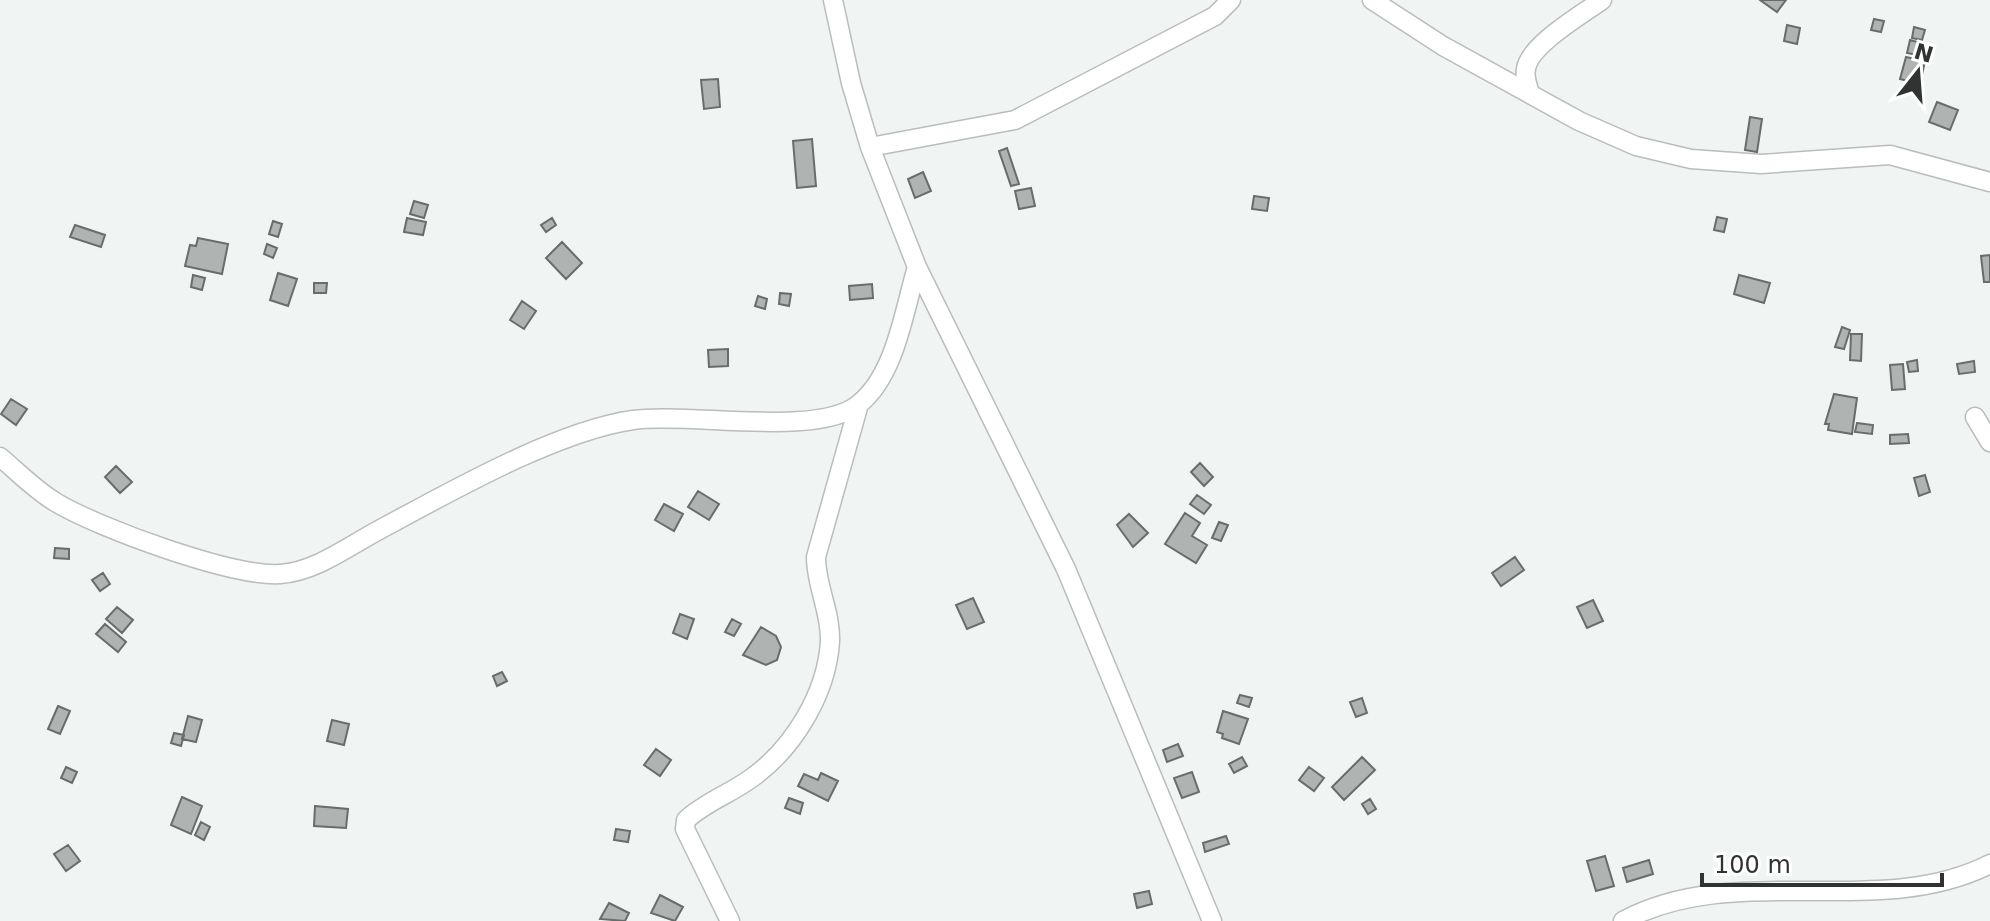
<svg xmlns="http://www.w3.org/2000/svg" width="1990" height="921" font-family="'DejaVu Sans',sans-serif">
<rect width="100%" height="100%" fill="#f0f5f3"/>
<path fill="#afb4b2" stroke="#686d6b" stroke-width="2" d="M 1760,0 L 1786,0 L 1777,12 Z
M 1874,19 L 1884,21 L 1881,32 L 1871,30 Z
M 1787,25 L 1800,28 L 1797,44 L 1784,41 Z
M 1914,27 L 1925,30 L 1922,40 L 1912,38 Z
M 1910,40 L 1921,43 L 1918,55 L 1907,53 Z
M 1906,57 L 1925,61 L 1920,84 L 1900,79 Z
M 718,79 L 720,107 L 704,109 L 701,80 Z
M 1937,102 L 1958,110 L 1950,130 L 1929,122 Z
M 1750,117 L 1762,119 L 1757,152 L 1745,150 Z
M 812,139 L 816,186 L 797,188 L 793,141 Z
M 1007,148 L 1019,184 L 1011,186 L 999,151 Z
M 923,172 L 931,191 L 915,198 L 908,179 Z
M 1031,188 L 1035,206 L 1019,209 L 1015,191 Z
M 1254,196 L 1269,198 L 1267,211 L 1252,209 Z
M 414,201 L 428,205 L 424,218 L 410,214 Z
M 1717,217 L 1727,219 L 1724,232 L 1714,230 Z
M 407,218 L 426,222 L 423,235 L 404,232 Z
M 552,218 L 556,225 L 546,232 L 541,225 Z
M 273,221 L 282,224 L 278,237 L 269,234 Z
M 75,225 L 105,235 L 101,247 L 70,237 Z
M 198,238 L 228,244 L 222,274 L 185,266 L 190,245 L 196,246 Z
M 562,242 L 582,263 L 566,279 L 546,258 Z
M 267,244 L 277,248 L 273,258 L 264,254 Z
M 1990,255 L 1990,282 L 1984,282 L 1981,256 Z
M 278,273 L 297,279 L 288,306 L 270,300 Z
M 193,275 L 205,278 L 202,290 L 191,287 Z
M 1739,275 L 1770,283 L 1764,303 L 1734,294 Z
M 314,283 L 327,283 L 326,293 L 314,293 Z
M 872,284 L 873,298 L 850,300 L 849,286 Z
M 780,293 L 791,294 L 789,306 L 779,304 Z
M 758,296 L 767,299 L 765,309 L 755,306 Z
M 522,301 L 536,311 L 524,329 L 510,320 Z
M 1842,327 L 1850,330 L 1844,349 L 1835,347 Z
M 1851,334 L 1862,334 L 1861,361 L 1850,360 Z
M 728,349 L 728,366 L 709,367 L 708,350 Z
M 1917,360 L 1918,371 L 1909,372 L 1907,362 Z
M 1974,361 L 1975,372 L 1959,374 L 1957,364 Z
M 1903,364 L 1905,389 L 1892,390 L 1890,365 Z
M 1834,394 L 1857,398 L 1852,434 L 1828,430 L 1829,424 L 1825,424 Z
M 11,399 L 27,409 L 16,425 L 1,414 Z
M 1857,423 L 1873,425 L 1872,434 L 1855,432 Z
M 1908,434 L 1909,443 L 1890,444 L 1890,435 Z
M 1200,463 L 1213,477 L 1204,486 L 1191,472 Z
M 116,466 L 132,482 L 120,493 L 105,477 Z
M 1925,475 L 1930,492 L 1919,496 L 1914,478 Z
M 698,491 L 719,504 L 709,520 L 688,507 Z
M 1197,495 L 1211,505 L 1204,514 L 1190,504 Z
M 664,504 L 683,514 L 674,531 L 655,520 Z
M 1185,513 L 1200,523 L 1192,536 L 1207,545 L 1196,563 L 1165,544 Z
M 1129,514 L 1148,533 L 1133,547 L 1117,525 Z
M 1219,522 L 1228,525 L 1221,541 L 1212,538 Z
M 55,548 L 69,549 L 69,559 L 54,558 Z
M 1515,557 L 1524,570 L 1501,586 L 1492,573 Z
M 103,573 L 110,584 L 100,591 L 92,580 Z
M 973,598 L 984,622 L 967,629 L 956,605 Z
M 1593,600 L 1603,621 L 1587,628 L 1577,607 Z
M 117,607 L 133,620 L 122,633 L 106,619 Z
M 680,614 L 694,619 L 687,639 L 673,633 Z
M 732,619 L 741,624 L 734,636 L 725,632 Z
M 105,624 L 126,642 L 118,652 L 96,634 Z
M 761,627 L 776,636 L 781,647 L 777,660 L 766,665 L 743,655 Z
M 502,672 L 507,681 L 497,686 L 493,676 Z
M 1240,695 L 1252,698 L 1249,707 L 1237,703 Z
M 1362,698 L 1367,713 L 1356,717 L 1350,702 Z
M 58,706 L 70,711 L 60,734 L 48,729 Z
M 1223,711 L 1248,719 L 1239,744 L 1222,738 L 1223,734 L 1217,732 Z
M 188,716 L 202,720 L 196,742 L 182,739 Z
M 332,720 L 349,724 L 344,745 L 327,741 Z
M 174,733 L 184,735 L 181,746 L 171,743 Z
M 1178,744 L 1183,756 L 1167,762 L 1163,750 Z
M 656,749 L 671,760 L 660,776 L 644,765 Z
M 1242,757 L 1247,766 L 1234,773 L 1229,764 Z
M 1362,757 L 1375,770 L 1344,800 L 1332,787 Z
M 66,767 L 77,772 L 72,783 L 61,778 Z
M 1309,767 L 1324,778 L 1314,791 L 1299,780 Z
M 1192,772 L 1199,792 L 1182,798 L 1174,778 Z
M 821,773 L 838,781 L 828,801 L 798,786 L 804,774 L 818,780 Z
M 182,797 L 202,806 L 191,834 L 171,825 Z
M 789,798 L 803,803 L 800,814 L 785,808 Z
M 1370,799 L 1376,809 L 1368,814 L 1362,804 Z
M 315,806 L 348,809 L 346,828 L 314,826 Z
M 201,822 L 210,827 L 204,840 L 195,835 Z
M 616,829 L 630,831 L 628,842 L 614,840 Z
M 1226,836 L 1229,844 L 1205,852 L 1203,843 Z
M 68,845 L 80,861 L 66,871 L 54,854 Z
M 1605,856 L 1614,886 L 1596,891 L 1587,861 Z
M 1649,860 L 1653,874 L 1627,882 L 1623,868 Z
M 1149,891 L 1152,904 L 1137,908 L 1134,894 Z
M 660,895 L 683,907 L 675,921 L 651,913 Z
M 609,903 L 629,913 L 625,921 L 600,919 Z"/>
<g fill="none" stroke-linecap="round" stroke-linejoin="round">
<defs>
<path id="minor" d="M 833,0 L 851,83 L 870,147 L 917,267 L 1066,569 L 1212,921
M 1372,0 L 1443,46 L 1579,121 L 1636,146 L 1691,159 L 1761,164 L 1890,155 L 1990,182
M 1530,94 C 1528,86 1524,77 1526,69 C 1529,45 1583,14 1602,0
M 870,147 L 1015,120 L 1215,16 L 1231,0
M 1975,417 L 1990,442
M 0,457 C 18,472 36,491 57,503 C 99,528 232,577 280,574 C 315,572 349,546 379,530 C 448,493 556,431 633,420 C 689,412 818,438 859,404 C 896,374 904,310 917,267
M 730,921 L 685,829 L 686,820 C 705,802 732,793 753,777 C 794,747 827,693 830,641 C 831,612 816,586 816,557 L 859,404
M 1623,921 C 1736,860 1878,921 1990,864"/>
</defs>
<use href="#minor" stroke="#b9bdbc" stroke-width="21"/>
<use href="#minor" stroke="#fff" stroke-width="18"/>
</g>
<g transform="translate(1918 72) rotate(17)" stroke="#ffffff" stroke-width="6" paint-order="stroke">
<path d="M0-6L14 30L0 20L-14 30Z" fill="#313332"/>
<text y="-12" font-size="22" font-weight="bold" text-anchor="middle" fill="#313332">N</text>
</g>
<path d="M1702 873v12h240v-12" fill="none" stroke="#313332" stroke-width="4"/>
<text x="1714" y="873" font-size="24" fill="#313332" stroke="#ffffff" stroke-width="6" paint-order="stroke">100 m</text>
</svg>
